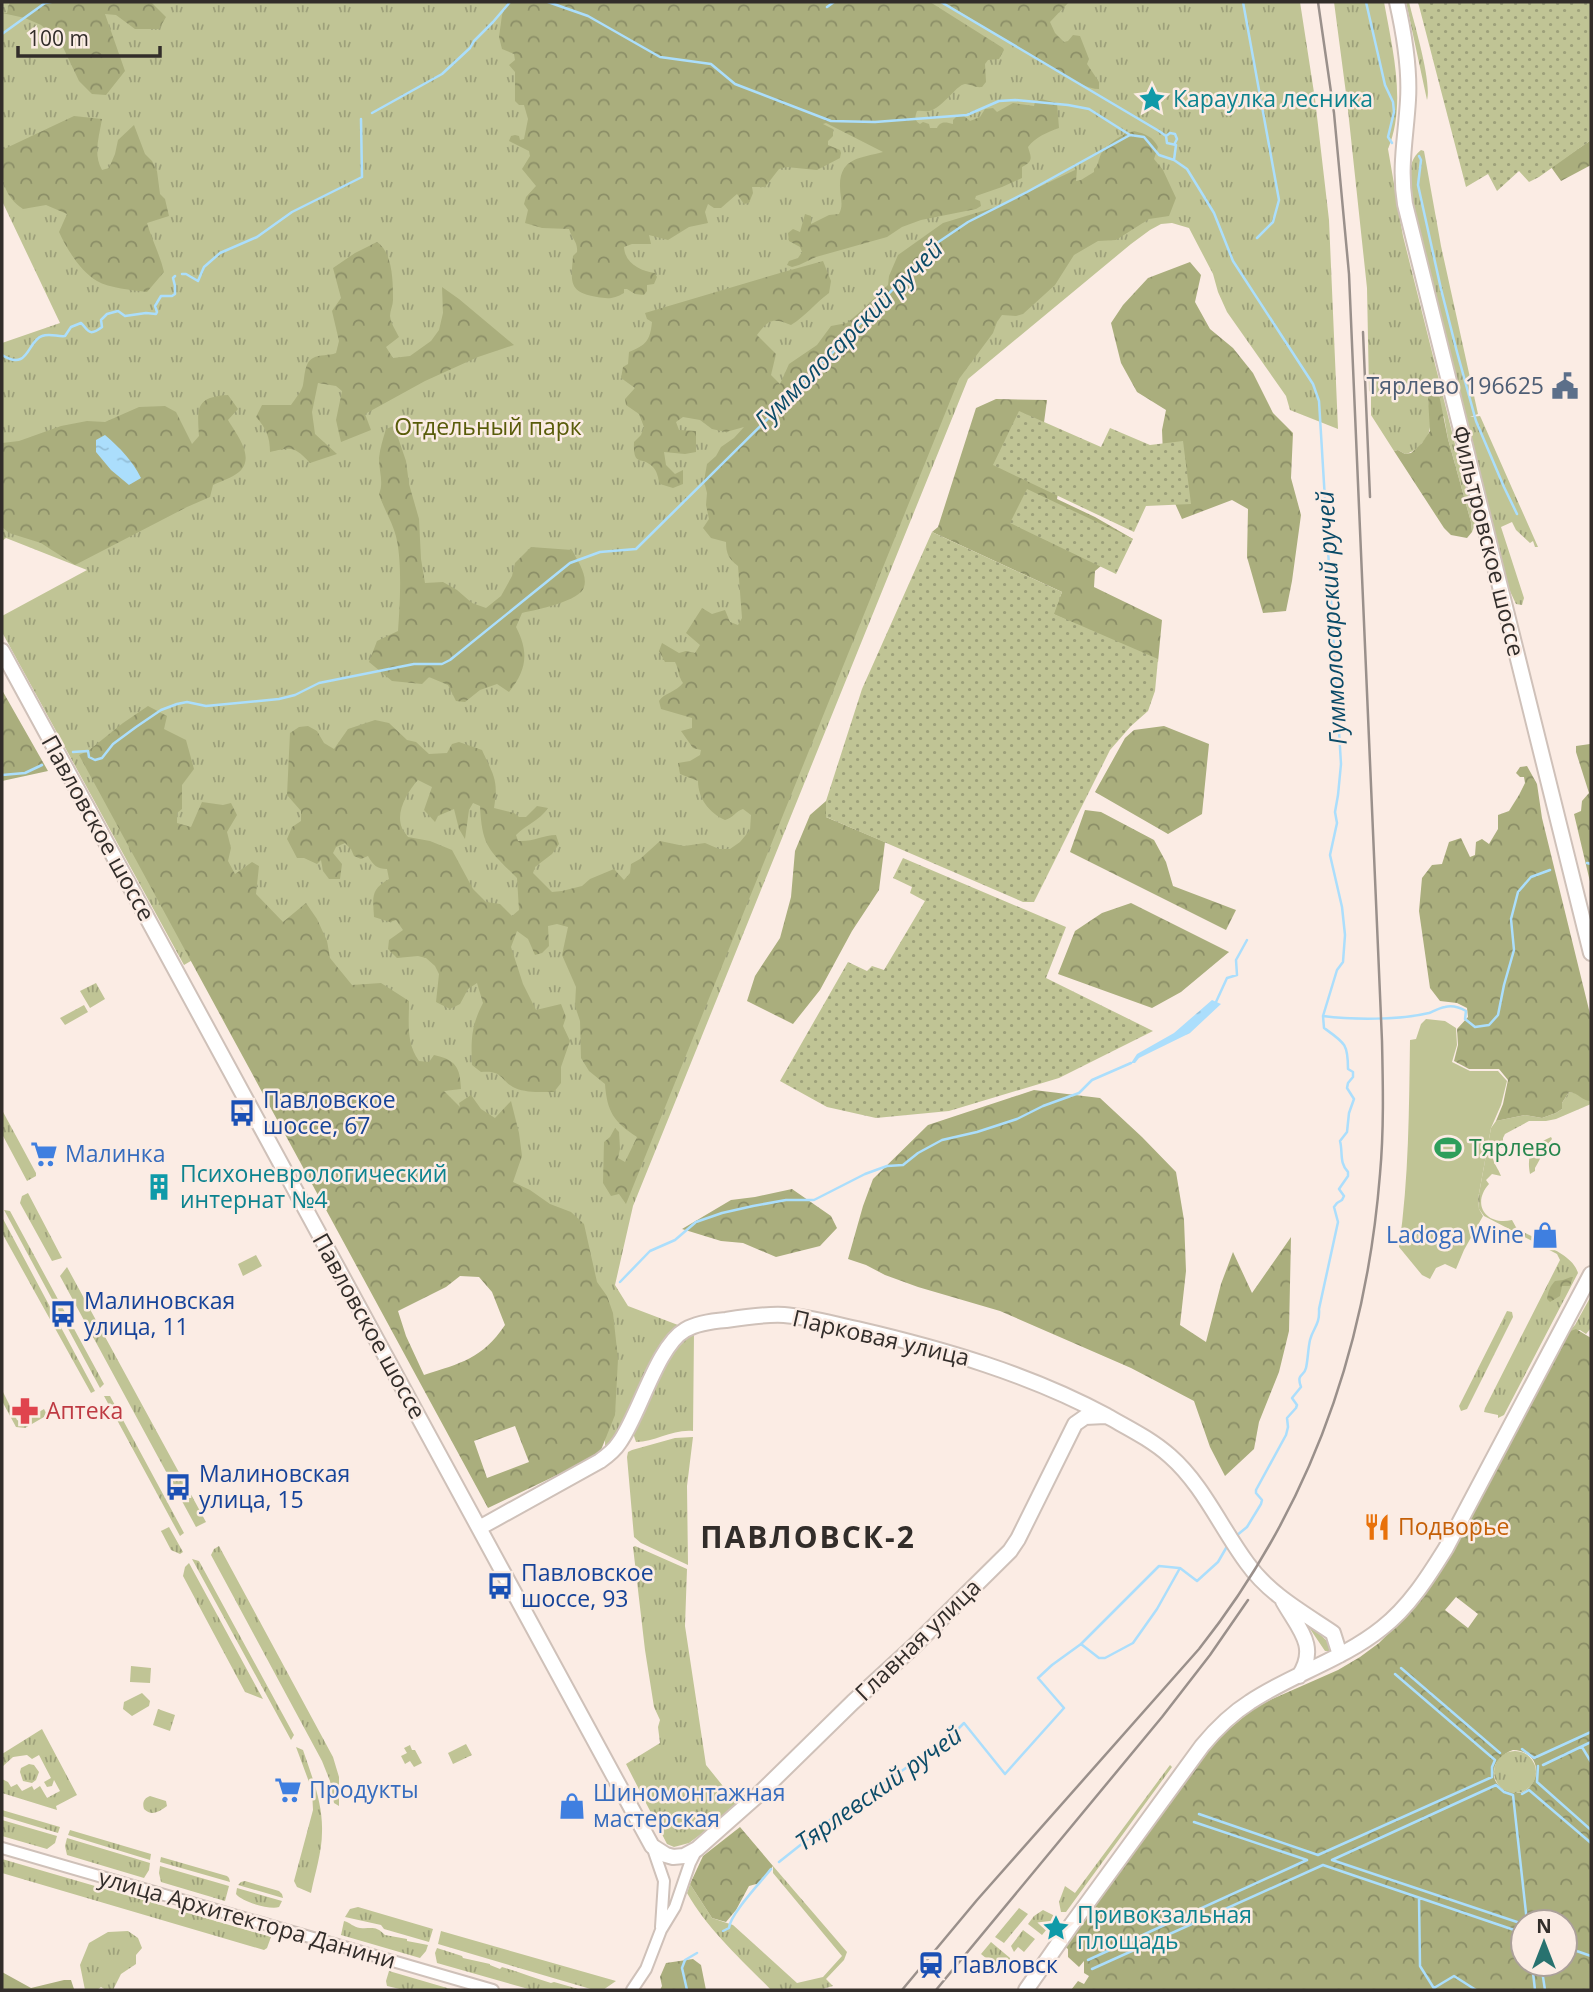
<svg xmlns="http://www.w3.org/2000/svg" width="1593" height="1992" font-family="'Open Sans',sans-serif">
<defs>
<pattern id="grass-tufts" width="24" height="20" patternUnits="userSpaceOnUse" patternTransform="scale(1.75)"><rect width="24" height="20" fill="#c0c495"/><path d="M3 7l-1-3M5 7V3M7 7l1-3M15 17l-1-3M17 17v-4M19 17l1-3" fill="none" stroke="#9da07a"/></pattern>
<pattern id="forest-crowns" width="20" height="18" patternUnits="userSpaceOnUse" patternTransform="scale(1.75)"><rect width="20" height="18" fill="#aaae7d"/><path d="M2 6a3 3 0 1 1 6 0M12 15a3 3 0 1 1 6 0" fill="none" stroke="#8b8e67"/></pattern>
<pattern id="garden-dots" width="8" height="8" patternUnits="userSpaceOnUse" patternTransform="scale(1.75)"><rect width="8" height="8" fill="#c0c495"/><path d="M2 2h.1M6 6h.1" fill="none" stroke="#9da07a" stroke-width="1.8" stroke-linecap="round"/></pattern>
<pattern id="water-ripples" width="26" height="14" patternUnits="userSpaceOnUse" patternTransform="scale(1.75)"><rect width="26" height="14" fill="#abdefc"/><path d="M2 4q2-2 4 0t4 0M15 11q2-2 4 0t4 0" fill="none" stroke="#94bfd8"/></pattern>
</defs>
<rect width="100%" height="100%" fill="#fbece4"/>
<path fill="url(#grass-tufts)" d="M 2,2 L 1300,2 L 1315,99 L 1329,220 L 1338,429 L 1290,410 L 1286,396 L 1227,312 L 1218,292 L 1213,274 L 1189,228 L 1172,223 L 1161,224 L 1150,230 L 1131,244 L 968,379 L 633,1206 L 615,1285 L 628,1306 L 678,1325 C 661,1343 648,1368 638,1391 C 629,1410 621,1433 605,1448 L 606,1337 L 257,922 L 184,965 L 3,634 L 2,616 L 87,570 L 6,538 L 2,541 L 2,343 L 60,323 L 2,201 Z
M 1334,2 L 1384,2 C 1392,47 1407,104 1388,149 L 1403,236 L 1475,524 L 1472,532 L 1471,522 L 1448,439 L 1444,417 L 1428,398 C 1429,407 1432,423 1429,432 C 1426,441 1414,453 1405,454 L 1398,450 L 1394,451 L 1371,415 L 1371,392 L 1369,391 L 1367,288 L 1347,101 Z
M 1406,2 L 1409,2 C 1414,23 1432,82 1427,100 Z
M 1421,150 L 1424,151 L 1441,246 L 1478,414 L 1470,417 L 1480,416 L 1481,418 L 1538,547 L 1535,547 L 1533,541 L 1530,543 L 1516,530 L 1512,522 L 1501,527 L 1524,598 L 1522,605 L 1516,604 L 1509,589 L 1412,199 C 1409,182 1406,162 1421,150 Z
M 96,983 L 105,999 L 90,1008 L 80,991 Z
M 84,1005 L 88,1012 L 65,1025 L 60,1018 Z
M 1569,1092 L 1576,1093 L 1591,1101 L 1591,1104 L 1556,1119 L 1546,1121 L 1529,1121 L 1505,1134 L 1503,1138 L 1503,1147 C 1484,1155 1497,1164 1501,1176 L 1492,1174 L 1486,1180 L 1489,1184 C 1471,1204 1486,1226 1512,1220 L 1517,1229 L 1546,1243 L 1546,1245 C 1558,1252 1574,1259 1578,1273 L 1504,1415 L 1498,1418 L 1498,1415 L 1484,1412 L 1485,1408 L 1560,1260 L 1557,1254 L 1484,1216 L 1479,1209 L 1478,1199 L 1491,1128 L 1496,1121 L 1525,1115 L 1542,1118 L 1556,1113 L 1562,1109 L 1562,1103 Z
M 2,1110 L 36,1173 L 36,1176 L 27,1181 L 2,1134 Z
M 1551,1137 L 1552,1139 C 1545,1147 1541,1158 1535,1168 L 1535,1171 L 1530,1174 C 1526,1153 1533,1145 1551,1137 Z
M 28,1193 L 62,1258 L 52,1261 L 20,1203 L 22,1196 Z
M 4,1210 L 10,1211 L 104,1384 L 100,1388 Z
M 2,1217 L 95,1391 L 91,1393 L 2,1233 Z
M 67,1267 L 206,1522 L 196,1527 L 60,1276 Z
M 1591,1296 L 1591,1328 L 1586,1334 L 1580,1330 L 1568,1332 L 1575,1325 Z
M 1507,1311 L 1512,1312 L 1513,1317 L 1467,1409 L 1461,1411 L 1459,1406 Z
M 694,1333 L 693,1431 C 673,1429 655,1442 636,1442 L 633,1433 L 674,1347 Z
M 3,1392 L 17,1420 L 22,1422 L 44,1409 L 46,1413 L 44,1417 L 25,1428 L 16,1427 L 2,1401 Z
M 104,1396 L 110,1396 L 184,1533 L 180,1536 Z
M 693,1437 L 687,1486 L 688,1565 L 641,1543 L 634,1537 L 627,1457 L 628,1452 L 632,1450 L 675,1438 Z
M 169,1527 L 183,1552 L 180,1554 L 171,1550 L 161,1531 Z
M 219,1546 L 333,1757 L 339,1777 L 339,1806 L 334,1803 L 330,1781 L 322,1761 L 211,1555 L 214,1549 Z
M 635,1546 L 687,1569 L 685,1626 L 706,1765 L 739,1806 L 689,1843 L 674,1847 L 667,1844 L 626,1764 L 660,1743 L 658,1727 L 660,1720 L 654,1707 L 645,1650 L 633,1547 Z
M 192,1559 L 199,1561 L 294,1735 L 291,1740 Z
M 189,1563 L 263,1699 L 245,1692 L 183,1576 L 185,1567 Z
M 1302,1617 L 1330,1644 L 1331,1647 L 1329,1651 L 1325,1651 Z
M 142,1693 L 150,1701 L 149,1706 L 132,1716 L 123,1709 L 124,1702 Z
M 158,1709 L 175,1715 L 170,1731 L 153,1725 Z
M 42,1729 L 77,1795 L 56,1806 L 57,1810 L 2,1793 L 2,1779 L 8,1782 L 11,1787 L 17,1784 L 22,1791 L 32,1786 L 34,1790 L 40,1786 L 47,1798 L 60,1791 L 54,1780 L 52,1786 L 47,1787 L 44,1782 L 51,1778 L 39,1755 L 32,1759 L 27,1755 L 13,1757 L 2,1767 L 2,1754 Z
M 466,1744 L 472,1755 L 453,1764 L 448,1753 Z
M 410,1745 L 412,1750 L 415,1750 L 422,1763 L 414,1767 L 410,1761 L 405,1764 L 401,1756 L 407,1753 L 404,1748 Z
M 296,1747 L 303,1750 C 312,1777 323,1803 322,1832 C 322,1852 315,1873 311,1893 L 297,1887 L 294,1881 L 313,1810 L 312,1790 Z
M1494 1772a21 21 0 1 1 42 0a21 21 0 1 1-42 0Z
M 29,1764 L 34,1765 L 39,1772 L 36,1780 L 32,1783 L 23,1781 L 20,1772 L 21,1768 Z
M 1170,1765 L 1172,1767 L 1066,1912 L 1061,1912 L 1059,1902 L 1065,1886 L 1075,1893 Z
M 150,1796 L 166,1801 L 167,1806 C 160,1811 152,1817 144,1809 C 142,1803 144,1798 150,1796 Z
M 2,1810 L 60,1827 L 58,1833 L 2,1816 Z
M 2,1820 L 57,1836 L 55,1843 L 47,1849 L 2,1836 Z
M 70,1830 L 151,1854 L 150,1860 L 68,1835 Z
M 67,1838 L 150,1863 L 149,1870 L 144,1878 L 67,1855 L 65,1846 Z
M 161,1857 L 227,1876 L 229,1878 L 230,1882 L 160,1862 Z
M 2,1859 L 271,1937 L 267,1948 L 264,1950 L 2,1873 Z
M 160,1866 L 229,1886 L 225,1901 L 161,1882 L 159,1873 Z
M 773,1866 L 847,1952 L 844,1960 L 826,1979 L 833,1986 L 819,1990 L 771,1990 C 741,1959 708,1930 687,1893 L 690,1884 L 712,1918 L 733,1925 L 797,1983 L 823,1977 L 842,1956 L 773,1873 Z
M 245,1881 L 279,1891 L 282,1894 L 283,1898 L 238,1885 L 241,1882 Z
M 237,1888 L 282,1901 L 279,1907 C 270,1910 242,1902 236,1894 Z
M 358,1907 L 433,1929 L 429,1942 L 384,1929 L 381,1925 L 345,1917 L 350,1909 Z
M 1019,1908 L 1028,1914 L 1004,1943 L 995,1937 Z
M 1043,1910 L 1057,1917 L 1042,1935 L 1028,1924 L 1034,1916 Z
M 344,1921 C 351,1923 353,1927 360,1928 C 372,1929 375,1925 385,1935 L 407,1939 L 407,1941 L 428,1945 L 426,1951 L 420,1958 L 341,1935 Z
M 1023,1930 L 1035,1939 L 1024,1952 L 1018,1947 L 1014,1952 L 1011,1946 Z
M 128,1931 L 138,1938 L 142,1948 L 136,1955 L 136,1964 L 121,1974 L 113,1990 L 106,1990 L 101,1987 L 97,1990 L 85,1990 L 80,1965 L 89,1943 L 108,1932 Z
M 441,1931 L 616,1981 L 603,1990 L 594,1990 L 438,1944 Z
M 991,1942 L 1010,1958 L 1010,1960 L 1006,1958 L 998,1968 L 981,1954 Z
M 437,1948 L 462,1956 L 463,1958 L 490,1964 L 490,1965 L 500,1969 L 502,1967 C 519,1972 534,1978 551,1983 L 554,1982 L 582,1990 L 532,1990 L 437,1963 L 435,1953 Z
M 389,1971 L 454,1990 L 404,1990 L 387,1986 L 386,1981 Z"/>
<path fill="url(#forest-crowns)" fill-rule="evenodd" d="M 10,2 L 151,2 L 166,17 L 159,29 L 135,29 L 116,15 L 105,14 L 125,71 L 106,95 L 92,94 L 79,81 L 61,43 L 41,25 L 25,18 L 2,13 L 7,13 Z
M 507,2 L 930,2 L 1003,48 L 1004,50 L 999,59 L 988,60 L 985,64 L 986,82 L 982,87 C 975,88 971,84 965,84 C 956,85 942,109 929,111 C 925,112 921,110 917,111 C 915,117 914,120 920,124 L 923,122 L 929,124 L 930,128 L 937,128 C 940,121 946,122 953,124 L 953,120 L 957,116 L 964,116 L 970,121 L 980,117 L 985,109 L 993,108 L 997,112 L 1013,103 L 1034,106 L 1035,102 L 1041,99 L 1057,103 L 1059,128 C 1048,132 1035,137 1028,147 C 1031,157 1034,161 1022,167 L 1022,178 L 1002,187 L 976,196 L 975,199 L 980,201 L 981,206 L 976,209 L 921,220 L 902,227 L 887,237 L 816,257 L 799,265 L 792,267 L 787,265 L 789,261 L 798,258 L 802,252 L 800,247 L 789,241 L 788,233 L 793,229 L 800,232 L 805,214 L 811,216 L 811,224 L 829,215 L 839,214 C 844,204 840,198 840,187 C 839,157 862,158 883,152 L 826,123 L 823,124 L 833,129 L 833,136 L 828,141 L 828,145 L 840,150 L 841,153 L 840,158 L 817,170 L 786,167 L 779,169 L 765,187 L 752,187 L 753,193 L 749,203 L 744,204 L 737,194 L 721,208 L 714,208 L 708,204 L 705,212 L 708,223 L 689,227 L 668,240 L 649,235 L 651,244 L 632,244 L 624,247 C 625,264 641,271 655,273 L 657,277 L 654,284 L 647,285 L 647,291 L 644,295 L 635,294 L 627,289 L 624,289 L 624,293 C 614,299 608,299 597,297 C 568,292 571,282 573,256 L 577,252 C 578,242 572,239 569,229 L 542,228 L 525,223 L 528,210 L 524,204 L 526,197 L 536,186 L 522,169 L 530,156 L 529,151 L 509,141 L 511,136 L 515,135 L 519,136 L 520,140 L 524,139 L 528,119 L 524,105 L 519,105 L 515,101 L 515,72 L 509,65 L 515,60 L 514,54 L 502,49 L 499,37 L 502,15 Z
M 944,2 L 1069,2 L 1050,22 L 1055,33 L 1064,42 L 1068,41 L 1073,35 L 1080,36 L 1089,59 L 1087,64 L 1099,82 L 1099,89 C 1084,90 1053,68 1038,60 Z
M 74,116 L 102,119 C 99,137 93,154 102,170 L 109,168 L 115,154 L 118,140 L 134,125 L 145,154 L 152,161 L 157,171 L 160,194 L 165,199 L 169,216 L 147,223 C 152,240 160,255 164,272 L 147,292 C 132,290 109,288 97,281 C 81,272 66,248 59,232 L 67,214 L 46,205 L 23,209 C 0,193 2,175 2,150 Z
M 1134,131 C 1146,134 1153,137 1158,147 L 1154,159 L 1163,170 L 1176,198 L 1169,216 L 1149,219 L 1116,240 L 1098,241 L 1074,255 L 1055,285 L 1023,314 L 1016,316 L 1002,315 L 997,322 L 993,333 L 959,379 L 626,1204 L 619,1194 L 611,1196 L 603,1183 L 604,1142 L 610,1137 L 615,1128 L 619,1132 L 620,1149 L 618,1158 L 625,1162 L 637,1137 C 614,1122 607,1112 605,1084 L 589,1071 L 581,1058 L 580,1021 L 575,1006 L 576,987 L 562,955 L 568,927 L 557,924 L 548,926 L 549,946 L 542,953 L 535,955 L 528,939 L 517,931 L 511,947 L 523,984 L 536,1010 L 561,1004 L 566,1017 L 563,1026 L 570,1041 L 561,1067 L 561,1083 L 554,1092 C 542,1092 526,1093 515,1088 C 500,1081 504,1070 481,1072 L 472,1065 C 471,1040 471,1026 483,1003 L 477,983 L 468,989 L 460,1004 L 450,1009 L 436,1002 L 439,974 L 435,966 L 426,958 L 418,956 L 397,958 L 388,949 L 389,940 L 403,930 L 396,920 L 390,922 L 374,917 C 373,897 370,890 389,879 L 387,869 C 377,869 373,865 368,856 L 361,859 L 354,856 L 351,849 L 345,843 L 336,847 L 333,853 L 342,864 L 340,879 L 329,879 L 323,871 L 321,860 L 317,864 L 304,858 L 297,858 L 287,839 L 292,827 L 301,821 L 301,811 L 287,795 L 290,733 L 299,727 L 308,726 L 317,731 L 324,743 L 334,749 L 348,729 L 375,720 L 389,723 L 407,740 L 416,742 L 429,754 L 447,753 L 452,744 L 459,742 L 482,750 C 493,775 499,779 494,808 L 514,813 L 519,817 L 526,817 L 537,806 L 548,808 C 538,822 528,823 516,835 L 518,841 C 533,842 543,835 556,835 L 559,844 L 552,854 L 535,867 L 533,873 L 552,892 L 562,891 L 582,886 L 590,879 L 614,869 L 624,880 L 630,873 L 631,864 L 640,859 L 660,841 L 684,846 L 705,843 L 719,849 L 730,849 L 740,842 L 750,830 L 751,815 L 743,809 C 736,811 733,818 725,820 C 709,813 698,798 698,781 L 680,774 L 678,763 L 690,761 L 700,755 L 701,750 L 693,748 L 681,731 L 692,728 L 692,718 L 661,709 L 659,701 C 664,693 676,692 683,683 C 678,676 679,669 675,662 L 665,662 L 659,651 L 662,643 L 679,653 L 686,651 L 695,653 L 700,645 L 686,633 L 702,608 L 712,614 L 725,610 L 730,622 L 738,625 L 742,618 L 738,566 C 729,559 726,554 726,542 L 711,538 L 703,528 L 709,519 L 706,505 L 707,493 L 704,481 L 707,464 L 716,456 L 721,447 L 734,438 L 744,427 L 726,432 L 712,429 L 700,420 L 683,417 L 676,422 L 679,430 L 696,431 L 696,452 L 685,454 L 664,452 L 666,465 L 675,474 L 683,470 L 683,484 L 673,488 L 660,484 C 658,478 657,471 653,467 C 641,455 633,468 634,442 L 641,435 L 644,427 L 639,414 L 626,405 L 625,399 L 635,388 L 621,378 L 623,367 L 628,364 L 629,352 C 646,345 650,341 652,322 L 647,319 L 645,313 L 780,273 L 823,261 L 831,281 L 829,293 C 815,303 806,316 791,325 C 773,318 769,319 757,335 L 776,354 L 771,375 L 780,384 L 789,364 L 817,345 L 831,326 L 847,323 L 860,312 L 888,285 L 889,276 L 898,255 L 943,223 L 999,206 L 1077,169 L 1076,181 L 1081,180 L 1094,172 L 1094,169 C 1099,164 1098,160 1101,154 C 1108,143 1122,134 1134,131 ZM 418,780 L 432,787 L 424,810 L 435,822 L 438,816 L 454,809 L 459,829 L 465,839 L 469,810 L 473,803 L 480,806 C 482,847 489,850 517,878 L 519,910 L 512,916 L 500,904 L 486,902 L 473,889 L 452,850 L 430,841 L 408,837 C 406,834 403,831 402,828 C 395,812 408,791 418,780 Z
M 1591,140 L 1591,165 L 1561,181 L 1551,167 Z
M 377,242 C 393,253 393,282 393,300 C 393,305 390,311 390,316 C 391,324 396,331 399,337 L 386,347 L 393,358 L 410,356 L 431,341 L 439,330 L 443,313 L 442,287 L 459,299 L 514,345 L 478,357 L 425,381 L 365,414 L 371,430 L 341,442 L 336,420 L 342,391 L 336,386 L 318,383 L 312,412 L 315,434 L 337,454 L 310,463 C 294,446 292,447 270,452 C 270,437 266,428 256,417 L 262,405 L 291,405 C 295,399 302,391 303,385 C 305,376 304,363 313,358 C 320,354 329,356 336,353 L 339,341 L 332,311 L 341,298 L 333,268 L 355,253 Z
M 1190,262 L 1201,275 L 1195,302 L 1210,329 L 1233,348 L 1253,373 L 1273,413 L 1293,433 L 1291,478 L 1301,515 L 1292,581 L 1286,611 L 1263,613 L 1247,557 L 1248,509 L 1232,500 L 1182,519 L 1164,479 L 1162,430 L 1166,410 L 1137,392 L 1121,363 L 1111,323 L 1123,305 L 1148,278 Z
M 1433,384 L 1437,385 L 1448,439 L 1471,522 L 1472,532 L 1467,538 L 1451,535 L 1444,528 L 1394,451 L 1398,450 L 1405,454 L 1411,453 L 1422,443 L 1430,431 L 1428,398 Z
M 228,395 L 238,409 L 228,420 C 236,434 256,457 239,472 C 232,478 221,481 213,485 L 210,497 L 187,507 L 75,565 L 41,543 L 9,533 L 2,527 L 2,443 L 19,441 L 61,426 L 87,421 L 105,422 L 139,407 L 165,406 L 176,412 L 192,444 L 199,436 C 197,407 196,397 228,395 Z
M 996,399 L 1047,400 L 1041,445 L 1063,463 L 1057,499 L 1095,517 L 1133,539 L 1095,571 L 1094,587 L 1162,620 L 1158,662 L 1053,614 L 1062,592 L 932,532 L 938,527 L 976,408 Z
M 394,426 L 406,461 L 409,484 L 419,519 L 421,559 L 425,583 L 443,582 L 457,590 L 472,603 L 486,608 L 501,596 L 512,576 L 515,563 L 531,547 L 572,550 C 577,560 588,575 584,587 C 581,601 535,610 522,613 L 516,627 C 529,652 527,670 509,692 L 497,684 L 480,690 L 465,702 L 456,701 L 448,685 L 429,677 L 422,684 L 392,681 L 369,662 L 377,641 L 398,631 C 400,605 402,566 397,541 C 394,524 384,510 379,494 C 384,482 379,472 379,458 C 380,448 383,439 386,429 Z
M 2,690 L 48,771 L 2,781 Z
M 148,706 L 167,716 L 164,729 L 186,740 L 194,769 L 182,785 L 182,809 L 177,813 L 177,823 L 191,827 L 202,802 L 223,805 L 231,803 L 237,815 L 227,832 L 231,848 L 228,861 L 235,874 L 252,862 L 259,866 L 256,894 L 283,922 L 306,903 L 317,919 L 327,941 L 330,958 L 352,985 L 381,983 L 409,1001 C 409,1023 406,1043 419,1061 L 429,1062 L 434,1055 C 456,1060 460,1067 461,1089 L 444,1091 L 460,1107 L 459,1103 L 471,1095 L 481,1109 L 495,1118 L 511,1101 L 519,1133 L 522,1156 L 513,1182 L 530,1190 L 550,1204 L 571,1212 L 584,1224 L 597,1282 L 607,1296 L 613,1313 L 618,1359 L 615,1415 L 599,1455 L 488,1508 L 79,755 L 88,751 L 123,723 ZM 460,1276 L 479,1277 L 492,1292 L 505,1325 C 482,1359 461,1363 424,1375 L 406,1336 L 398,1311 L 446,1287 ZM 515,1426 L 529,1462 L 487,1478 L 474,1441 Z
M 1164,726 L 1209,744 L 1202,814 L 1168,834 L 1095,792 L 1125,738 L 1134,730 Z
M 1590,744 L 1591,745 L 1591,886 L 1574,814 L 1581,811 L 1582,801 L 1589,793 L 1576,752 L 1576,746 Z
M 1527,766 L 1537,784 L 1542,818 L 1591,1018 L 1591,1101 C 1582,1101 1579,1093 1569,1092 L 1562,1103 L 1562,1109 L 1556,1113 L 1542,1118 L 1525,1115 L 1496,1121 L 1503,1104 L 1508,1080 L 1499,1069 L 1469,1069 L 1454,1061 L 1458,1045 L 1457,1029 L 1468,1017 L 1467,1008 L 1457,1003 L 1440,1001 L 1430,988 L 1419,911 L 1422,878 L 1432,865 L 1442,864 L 1449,842 L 1461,838 L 1470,857 L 1475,855 L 1476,842 L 1482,839 L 1489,844 L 1498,829 L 1498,815 L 1509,811 L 1519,795 L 1525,783 L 1524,777 L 1520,777 L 1516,773 L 1520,767 Z
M 826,801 L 826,817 L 885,842 L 879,890 L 852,931 L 820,990 L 793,1024 L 747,1001 L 755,976 L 780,938 L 791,897 L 795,851 L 810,815 Z
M 1085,810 L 1101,812 L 1154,840 L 1166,862 L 1173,886 L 1236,910 L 1226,930 L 1070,852 Z
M 1131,903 L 1229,952 L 1181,992 L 1152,1008 L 1058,974 L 1075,931 L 1102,913 Z
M 1034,1090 L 1100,1098 L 1142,1137 L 1176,1172 L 1184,1220 L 1186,1271 L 1180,1325 L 1206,1342 L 1221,1284 L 1233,1252 L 1252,1293 L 1291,1237 L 1289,1331 L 1279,1372 L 1259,1422 L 1254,1449 L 1225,1476 L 1210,1447 L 1194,1401 L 1131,1368 L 1000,1311 L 918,1287 L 885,1275 L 866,1265 L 848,1259 L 863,1206 L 873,1179 L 928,1125 Z
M 792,1189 L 831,1216 L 837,1228 L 820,1246 L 776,1257 L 743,1243 L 721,1241 L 682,1229 L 731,1200 L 755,1197 Z
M 1571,1277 L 1573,1277 L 1570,1286 L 1562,1286 L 1560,1296 L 1550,1302 L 1547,1299 C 1548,1292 1550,1286 1555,1281 L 1563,1280 Z
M 1576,1329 L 1591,1338 L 1591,1990 L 1071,1990 L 1078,1981 L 1084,1984 L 1089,1976 L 1084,1973 L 1084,1961 L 1079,1967 L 1068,1957 L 1068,1949 L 1064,1946 L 1207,1752 L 1228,1730 L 1252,1710 L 1268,1701 L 1338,1670 L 1360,1657 L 1379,1643 L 1407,1615 L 1428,1588 L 1448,1557 L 1568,1332 ZM 1456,1597 L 1478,1614 L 1468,1628 L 1445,1610 ZM 1513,1750 C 1552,1752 1536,1804 1507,1791 C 1502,1789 1497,1785 1495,1780 C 1490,1766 1500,1754 1513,1750 ZM 1523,1922 L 1565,1922 L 1565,1964 L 1523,1964 Z
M 740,1827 L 773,1866 L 760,1883 L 749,1886 L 736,1910 L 726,1922 L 712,1918 L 690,1884 L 703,1856 Z
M 693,1959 L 701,1965 L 706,1990 L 660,1990 L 662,1986 L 660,1977 L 666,1963 Z
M 2,1972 L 31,1988 L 64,1980 L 71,1980 L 74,1989 L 77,1990 L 2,1990 Z"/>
<path fill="url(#garden-dots)" d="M 1418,2 L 1591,2 L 1591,140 L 1539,177 L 1529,182 L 1519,171 L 1497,191 L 1488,174 L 1466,187 Z
M 1019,411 L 1101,447 L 1110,428 L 1150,445 L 1183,441 L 1191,504 L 1146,506 L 1134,532 L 993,465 Z
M 1027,489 L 1133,539 L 1116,574 L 1010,523 Z
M 932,532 L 1062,592 L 1054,614 L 1158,659 L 1155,691 L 1148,711 L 1131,726 L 1110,750 L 1034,902 L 1023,902 L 826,817 L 826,801 L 862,689 Z
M 903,858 L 1066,927 L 1046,978 L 1153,1031 L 1059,1078 L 949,1111 L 876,1118 L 827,1107 L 780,1081 L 848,962 L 867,971 L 872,966 L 884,970 L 925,901 L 910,893 L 912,887 L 893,878 Z"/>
<path fill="#c0c495" d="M 1426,1019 L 1445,1021 L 1456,1028 L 1457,1045 L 1452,1062 L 1470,1071 L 1498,1071 L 1507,1081 L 1501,1105 L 1491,1128 L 1478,1199 L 1479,1209 L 1483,1216 L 1464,1250 L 1456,1269 L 1445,1264 L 1436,1268 L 1430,1279 L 1422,1275 L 1399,1247 C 1409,1178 1409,1109 1410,1040 L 1416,1039 L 1421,1024 Z
M 256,1255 L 262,1266 L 243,1276 L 238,1264 Z
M 131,1666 L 151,1668 L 150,1683 L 130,1682 Z"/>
<path fill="url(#water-ripples)" d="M 105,435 C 120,448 132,460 141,478 L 129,485 L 111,470 L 96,452 L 96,440 Z
M 1212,1000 L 1221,1004 L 1190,1033 L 1139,1058 L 1135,1063 L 1131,1063 L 1137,1054 L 1174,1033 Z"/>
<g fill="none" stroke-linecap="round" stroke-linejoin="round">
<path stroke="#abdefc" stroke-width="2.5" d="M 548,2 L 588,16 L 660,57 L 711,64 L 735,84 L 831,121 L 875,122 L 967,115 L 999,101 L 1015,100 L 1068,105 L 1089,109 L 1130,135
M 941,2 L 1159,131 L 1166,136 L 1167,143 L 1176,145 L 1174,160
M 1243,2 L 1279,200 L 1273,222 L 1257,238
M 1366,2 L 1385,85 L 1393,102 L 1394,112 L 1388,137 L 1392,143
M 827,7 L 834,2
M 2,34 L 45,3 L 51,2
M 372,113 L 442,74 L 470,48 L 474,41 L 493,22 L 510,2
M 1166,136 L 1170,133 L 1175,134 L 1177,139 L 1175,143
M 1419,156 L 1421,160 L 1418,185 L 1441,289 L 1457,352 L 1476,421 L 1504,487 L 1517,514
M 182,274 L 186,274 L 198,281 L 204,267 L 220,253 L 257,237 L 292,212 L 362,177 L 361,119
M 2,355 C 29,372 27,341 42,336 C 50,333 58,337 65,336 L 71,327 L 81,323 C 88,329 88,338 102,327 L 101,320 L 107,314 L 118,311 L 125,316 L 146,313 L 156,314 L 157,312 L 155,306 L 161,296 L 172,296 L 175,294 L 175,286 L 173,278 L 175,276
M 73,752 L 88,751 L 89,757 L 95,760 L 102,758 L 113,744 L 136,727 L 161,710 L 177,704 L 187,702 L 206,706 L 279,699 L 295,695 L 319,683 L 414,664 L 442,664 L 450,660 L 570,563 L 600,552 L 636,549 L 797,390 L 937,243 L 968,222 L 1027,192 L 1130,135 L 1144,137 L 1159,155 L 1174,160 L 1187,169 L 1214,213 L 1233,261 L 1313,384 L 1319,401 L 1341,764 L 1338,795 L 1335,812 L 1337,823 L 1330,855 L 1342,907 L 1345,935 L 1343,962 L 1337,970 L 1323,1016 L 1324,1028 C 1345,1043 1348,1044 1348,1069 L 1353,1072 L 1353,1077 L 1348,1083 L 1347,1088 L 1354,1099 L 1349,1113 L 1347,1132 L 1340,1141 C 1343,1152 1339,1163 1348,1172 L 1348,1176 L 1339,1189 L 1344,1196 L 1342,1200 L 1337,1203 L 1334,1207 L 1338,1222 L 1319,1309 C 1320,1325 1313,1328 1310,1340 C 1308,1349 1308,1359 1306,1368 C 1304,1377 1296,1373 1301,1387 L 1292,1398 L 1297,1405 L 1296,1408 L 1287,1418 L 1288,1427 L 1286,1435 L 1256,1490 L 1256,1493 L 1262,1500 L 1261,1504 L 1247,1527 L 1236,1536
M 2,775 L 25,773 L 42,765
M 1587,863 L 1591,864
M 1216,1002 L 1227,978 L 1237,975 L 1236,960 L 1247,940
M 1323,1016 C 1353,1020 1400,1020 1429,1013 C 1434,1011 1439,1008 1445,1007 C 1453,1005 1459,1007 1466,1011 L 1465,1019 L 1475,1027 L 1489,1025 L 1498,1015 L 1504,985 L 1514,950 L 1511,919 L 1518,892 L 1531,877 L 1550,870
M 620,1282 L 650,1251 L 675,1240 L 696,1222 L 722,1213 L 753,1206 L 786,1200 L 814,1200 L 865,1174 L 887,1166 L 903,1165 L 918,1153 L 942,1140 L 977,1132 L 1017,1119 L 1043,1106 L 1079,1093 L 1092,1080 L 1131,1063
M 1081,1644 L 1159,1566 L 1179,1568
M 1401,1668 L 1500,1753
M 1582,1747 L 1591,1762
M 1522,1749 L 1534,1758 L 1591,1732
M 1543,1765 L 1591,1742
M 1538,1766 L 1537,1782 L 1591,1830
M 1522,1794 L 1529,1790 L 1591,1843
M 1199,1814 L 1318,1855 L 1492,1777 L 1492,1767 L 1495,1760 L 1395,1674
M 1194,1822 L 1307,1860
M 1332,1860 L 1496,1785 L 1504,1792 L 1513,1795 L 1527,1922
M 1332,1860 L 1523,1924
M 779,1862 L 813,1835 L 840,1811 L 855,1803 L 948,1739 L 964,1723 L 1005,1774 L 1064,1708 L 1038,1678 L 1052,1665 L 1081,1644 L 1099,1658 L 1105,1658 L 1133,1643 L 1157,1609 L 1180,1568 L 1197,1581 L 1218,1562 L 1229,1543
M 1419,1898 L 1420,1966 L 1435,1990
M 723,1931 L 729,1928 C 730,1914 761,1882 771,1869
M 1565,1947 L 1591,1956
M 1088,1960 L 1307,1860
M 1532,1964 L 1535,1990
M 1541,1964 L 1545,1990
M 1092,1969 L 1323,1865 L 1523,1933
M 1434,1988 L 1454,1976 L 1476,1990
M 687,1990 L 682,1968 L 685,1960 L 697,1953"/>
<defs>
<path id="minor" d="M 652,1846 L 664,1881 L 661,1927
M 2,1848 L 493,1990
M 632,1990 L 646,1969 L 661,1930 L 675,1907 L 690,1863 L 697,1849"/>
<path id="major" d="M 1397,2 C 1404,33 1410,67 1408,100 C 1406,136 1399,167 1405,204 L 1591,953
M 2,651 L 616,1780 L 652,1846 L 666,1855 L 673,1857 L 684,1856 L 697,1849 L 758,1795 L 853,1702 L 913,1647 L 1010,1551 L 1018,1539 L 1075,1424 L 1085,1417 L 1105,1416
M 479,1528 L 600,1461 C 607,1456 614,1451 619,1443 C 639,1416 657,1346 685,1330 C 697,1323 713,1321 726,1320 C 745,1317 765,1314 784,1315 C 809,1317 833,1324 857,1329 C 943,1349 1029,1374 1107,1416 C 1128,1428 1151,1439 1170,1456 C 1203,1485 1221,1528 1247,1563 C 1269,1594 1302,1612 1333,1633 L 1340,1655
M 1283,1601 C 1298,1628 1319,1646 1299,1676
M 1026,1990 L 1072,1924 L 1202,1746 C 1216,1729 1231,1714 1250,1702 C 1292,1674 1342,1660 1382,1628 C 1409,1607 1428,1577 1446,1548 L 1591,1274"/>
</defs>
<use href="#minor" stroke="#cfc1b9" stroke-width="14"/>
<use href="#major" stroke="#cfc1b9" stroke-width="18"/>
<use href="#minor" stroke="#fff" stroke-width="10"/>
<use href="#major" stroke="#fff" stroke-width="14"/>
<path stroke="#9a908b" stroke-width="2.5" d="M 1363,332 L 1370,497
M 902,1990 L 977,1900 L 1199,1649 C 1309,1510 1366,1350 1380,1174 C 1384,1130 1383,1085 1382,1041 L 1349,274 L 1334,113 L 1318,2
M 936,1990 L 1162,1717 L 1210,1655 L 1248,1600"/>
</g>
<defs>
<symbol id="sight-bare" viewBox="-9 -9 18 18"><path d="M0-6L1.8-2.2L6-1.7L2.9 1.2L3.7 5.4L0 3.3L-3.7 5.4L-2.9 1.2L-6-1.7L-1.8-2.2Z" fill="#0f9aa8" stroke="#fbece4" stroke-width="2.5" paint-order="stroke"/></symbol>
<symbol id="civic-bare" viewBox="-9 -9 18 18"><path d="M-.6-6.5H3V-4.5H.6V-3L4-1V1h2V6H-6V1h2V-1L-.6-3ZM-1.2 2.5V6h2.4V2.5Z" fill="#5c6f8a" stroke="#fbece4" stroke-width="2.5" paint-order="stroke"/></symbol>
<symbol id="bus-bare" viewBox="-9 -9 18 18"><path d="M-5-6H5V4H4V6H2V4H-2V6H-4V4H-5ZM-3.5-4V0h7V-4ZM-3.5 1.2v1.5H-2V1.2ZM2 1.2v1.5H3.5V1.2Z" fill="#1a4fb4" stroke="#fbece4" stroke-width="2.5" paint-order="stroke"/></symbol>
<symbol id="stadium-bare" viewBox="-9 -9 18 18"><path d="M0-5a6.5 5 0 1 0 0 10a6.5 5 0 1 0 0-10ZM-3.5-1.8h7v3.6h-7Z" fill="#2e9e5b" stroke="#fbece4" stroke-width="2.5" paint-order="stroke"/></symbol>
<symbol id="supermarket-bare" viewBox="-9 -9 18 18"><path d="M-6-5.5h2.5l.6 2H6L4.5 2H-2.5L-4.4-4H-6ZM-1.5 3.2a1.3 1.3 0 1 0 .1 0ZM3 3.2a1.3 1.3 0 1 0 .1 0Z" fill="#3f7fe0" stroke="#fbece4" stroke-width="2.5" paint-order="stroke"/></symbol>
<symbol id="building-bare" viewBox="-9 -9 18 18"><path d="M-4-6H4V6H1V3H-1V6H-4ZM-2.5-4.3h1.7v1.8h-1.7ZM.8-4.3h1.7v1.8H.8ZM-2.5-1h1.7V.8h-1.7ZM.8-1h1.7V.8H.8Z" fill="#0f9aa8" stroke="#fbece4" stroke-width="2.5" paint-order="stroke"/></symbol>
<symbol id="shop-bare" viewBox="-9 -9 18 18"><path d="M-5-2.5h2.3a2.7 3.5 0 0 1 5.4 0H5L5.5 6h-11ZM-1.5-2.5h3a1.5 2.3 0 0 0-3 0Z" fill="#3f7fe0" stroke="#fbece4" stroke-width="2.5" paint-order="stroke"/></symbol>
<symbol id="pharmacy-bare" viewBox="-9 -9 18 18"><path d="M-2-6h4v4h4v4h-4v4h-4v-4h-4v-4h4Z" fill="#e0444e" stroke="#fbece4" stroke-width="2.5" paint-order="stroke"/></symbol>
<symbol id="restaurant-bare" viewBox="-9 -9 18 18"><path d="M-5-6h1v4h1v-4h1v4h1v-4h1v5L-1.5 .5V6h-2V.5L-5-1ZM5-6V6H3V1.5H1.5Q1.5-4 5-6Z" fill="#e8710a" stroke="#fbece4" stroke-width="2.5" paint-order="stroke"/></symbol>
<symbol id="station-bare" viewBox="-9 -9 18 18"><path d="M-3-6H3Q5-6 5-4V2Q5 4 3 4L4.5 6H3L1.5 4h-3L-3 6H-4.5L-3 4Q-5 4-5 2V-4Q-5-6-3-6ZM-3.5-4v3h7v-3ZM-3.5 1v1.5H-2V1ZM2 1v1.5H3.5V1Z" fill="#1a4fb4" stroke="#fbece4" stroke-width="2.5" paint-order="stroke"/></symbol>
</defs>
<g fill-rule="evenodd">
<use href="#sight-bare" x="1133" y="80" width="38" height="38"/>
<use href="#civic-bare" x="1546" y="367" width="38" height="38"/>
<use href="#bus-bare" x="223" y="1094" width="38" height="38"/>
<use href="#stadium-bare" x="1429" y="1129" width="38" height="38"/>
<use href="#supermarket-bare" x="25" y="1135" width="38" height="38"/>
<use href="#building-bare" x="140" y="1168" width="38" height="38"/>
<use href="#shop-bare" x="1526" y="1216" width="38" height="38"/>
<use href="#bus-bare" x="44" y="1295" width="38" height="38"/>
<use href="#pharmacy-bare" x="6" y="1392" width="38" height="38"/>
<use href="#bus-bare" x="159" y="1468" width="38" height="38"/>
<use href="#restaurant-bare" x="1358" y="1508" width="38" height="38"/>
<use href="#bus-bare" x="481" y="1567" width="38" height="38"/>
<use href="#supermarket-bare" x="269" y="1771" width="38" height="38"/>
<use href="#shop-bare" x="553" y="1787" width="38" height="38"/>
<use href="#sight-bare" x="1037" y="1909" width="38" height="38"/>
<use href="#station-bare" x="912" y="1946" width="38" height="38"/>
</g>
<g text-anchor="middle" stroke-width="5" stroke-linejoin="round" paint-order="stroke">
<g font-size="23" fill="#0d838f" stroke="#fbece4" text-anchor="start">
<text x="1173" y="107">Караулка лесника</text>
<text x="180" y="1182">Психоневрологический<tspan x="180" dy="26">интернат №4</tspan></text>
<text x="1077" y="1923">Привокзальная<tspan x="1077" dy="26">площадь</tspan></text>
</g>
<g font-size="23" fill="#4e5e75" stroke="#fbece4" text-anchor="end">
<text x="1544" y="394">Тярлево 196625</text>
</g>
<g font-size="23" fill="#595c0a" stroke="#fbece4">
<text x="488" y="435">Отдельный парк</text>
</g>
<g font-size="23" fill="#322d2a" stroke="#fbece4">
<text transform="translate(1488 541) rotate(76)" y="8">Фильтровское шоссе</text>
<text transform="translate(98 828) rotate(61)" y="8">Павловское шоссе</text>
<text transform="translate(369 1326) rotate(61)" y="8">Павловское шоссе</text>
<text transform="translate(881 1338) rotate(13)" y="8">Парковая улица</text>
<text transform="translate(918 1640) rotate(-44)" y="8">Главная улица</text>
<text transform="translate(247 1919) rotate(16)" y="8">улица Архитектора Данини</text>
</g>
<g font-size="23" fill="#164399" stroke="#fbece4" text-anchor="start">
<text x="263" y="1108">Павловское<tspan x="263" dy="26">шоссе, 67</tspan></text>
<text x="84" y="1309">Малиновская<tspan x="84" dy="26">улица, 11</tspan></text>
<text x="199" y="1482">Малиновская<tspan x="199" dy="26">улица, 15</tspan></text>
<text x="521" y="1581">Павловское<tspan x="521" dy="26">шоссе, 93</tspan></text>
<text x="952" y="1973">Павловск</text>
</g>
<g font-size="23" fill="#27864d" stroke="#fbece4" text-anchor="start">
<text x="1469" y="1156">Тярлево</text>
</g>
<g font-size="23" fill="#366cbe" stroke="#fbece4" text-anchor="start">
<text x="65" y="1162">Малинка</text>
<text x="1524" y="1243" text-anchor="end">Ladoga Wine</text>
<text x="309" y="1798">Продукты</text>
<text x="593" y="1801">Шиномонтажная<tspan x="593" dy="26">мастерская</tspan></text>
</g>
<g font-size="23" fill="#be3a42" stroke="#fbece4" text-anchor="start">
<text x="46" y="1419">Аптека</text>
</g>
<g font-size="23" fill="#c56008" stroke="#fbece4" text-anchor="start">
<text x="1398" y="1535">Подворье</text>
</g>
<g font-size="24" font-style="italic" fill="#0b4b68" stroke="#fbece4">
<text transform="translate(849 335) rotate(-45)" y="8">Гуммолосарский ручей</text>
<text transform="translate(1332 618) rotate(-93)" y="8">Гуммолосарский ручей</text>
<text transform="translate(879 1789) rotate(-35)" y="8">Тярлевский ручей</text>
</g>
<g font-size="30" font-weight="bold" letter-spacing="2" fill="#322d2a" stroke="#fbece4">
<text x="808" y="1548">ПАВЛОВСК-2</text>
</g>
</g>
<rect width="1593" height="1992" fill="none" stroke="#322d2a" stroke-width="7"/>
<g transform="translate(1544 1943)"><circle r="33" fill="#fbece4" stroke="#aba09a" stroke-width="2"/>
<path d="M0-5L12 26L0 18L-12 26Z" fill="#28726f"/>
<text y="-10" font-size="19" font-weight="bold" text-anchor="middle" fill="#322d2a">N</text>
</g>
<path d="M18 46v10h142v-10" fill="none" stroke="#322d2a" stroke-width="3.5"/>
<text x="28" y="46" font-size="21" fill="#322d2a" stroke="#fbece4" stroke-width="5" paint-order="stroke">100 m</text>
</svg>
